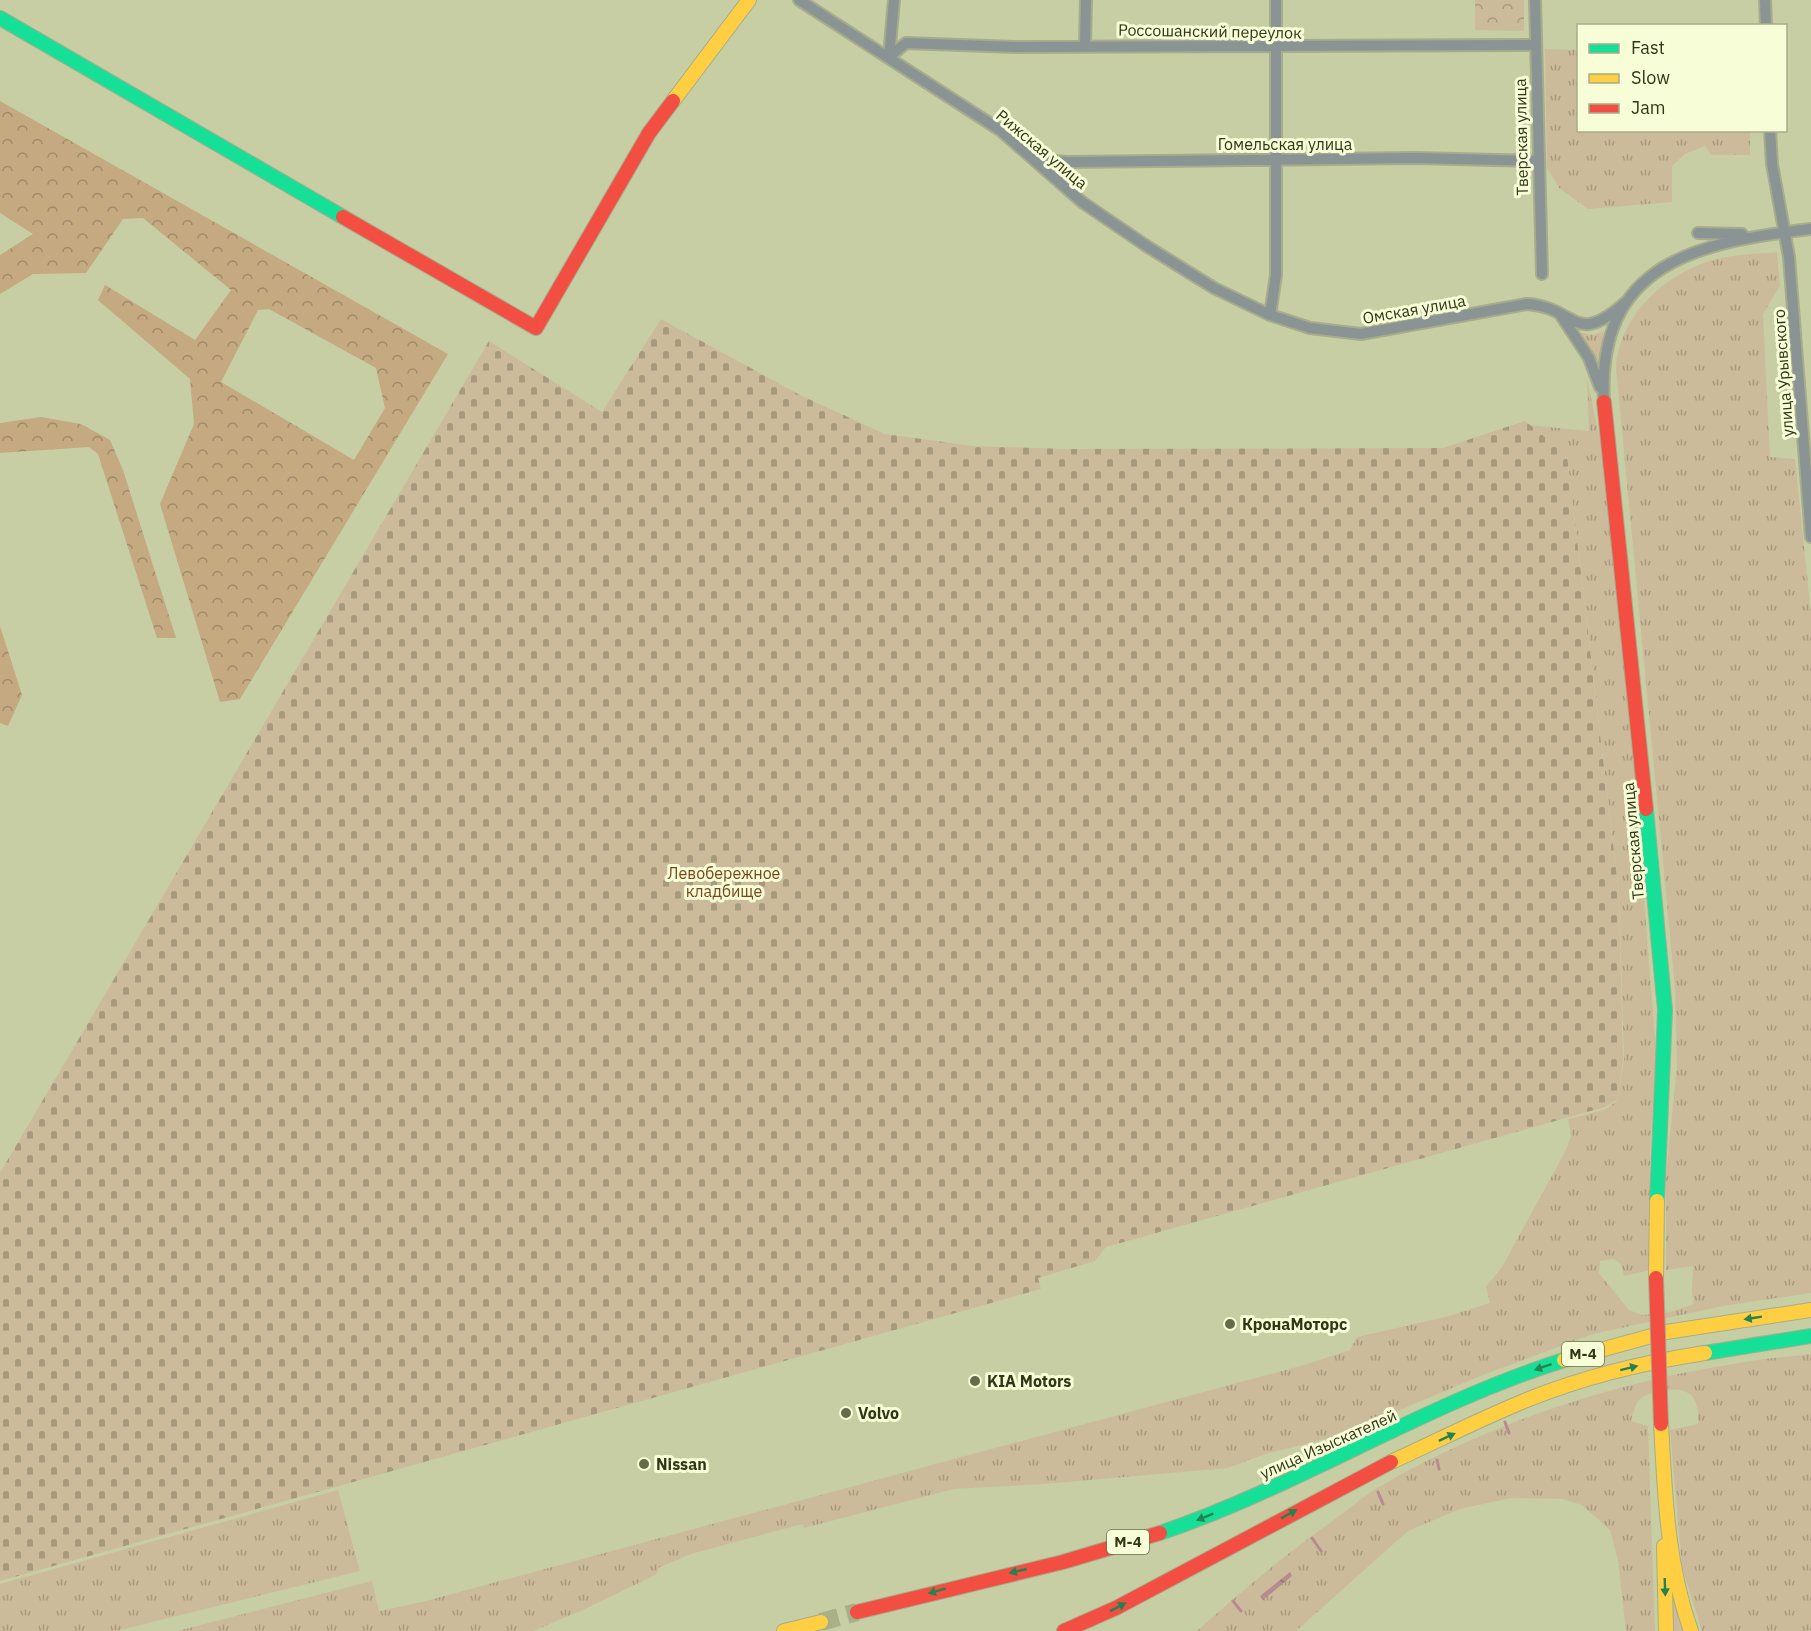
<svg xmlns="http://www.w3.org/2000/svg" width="1811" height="1631" font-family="'IBM Plex Sans',sans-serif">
<defs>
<pattern id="grass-tufts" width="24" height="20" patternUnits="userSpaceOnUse" patternTransform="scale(1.5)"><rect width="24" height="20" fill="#ccbb9b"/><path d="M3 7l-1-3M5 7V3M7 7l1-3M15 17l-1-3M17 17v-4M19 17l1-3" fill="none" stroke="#a6997d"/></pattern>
<pattern id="forest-crowns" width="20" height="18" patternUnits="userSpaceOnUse" patternTransform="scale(1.5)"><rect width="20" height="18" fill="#c4a981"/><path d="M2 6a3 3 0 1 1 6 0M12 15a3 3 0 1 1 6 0" fill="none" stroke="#a08a69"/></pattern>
<pattern id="cemetery-stones" width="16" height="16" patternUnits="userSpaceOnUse" patternTransform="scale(1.5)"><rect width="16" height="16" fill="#ccbb9b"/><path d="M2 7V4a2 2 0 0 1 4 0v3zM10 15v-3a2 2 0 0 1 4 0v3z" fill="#a6997d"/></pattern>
<pattern id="park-crowns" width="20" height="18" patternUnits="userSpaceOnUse" patternTransform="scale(1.5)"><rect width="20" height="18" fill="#ccbb9b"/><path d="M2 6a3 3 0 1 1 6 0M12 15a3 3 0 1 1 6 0" fill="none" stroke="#a6997d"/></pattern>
<pattern id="water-waves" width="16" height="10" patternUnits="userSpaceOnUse" patternTransform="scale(1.5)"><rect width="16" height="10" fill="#b68c90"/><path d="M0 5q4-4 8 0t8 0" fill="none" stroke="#957375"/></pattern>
</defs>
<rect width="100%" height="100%" fill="#c7cea4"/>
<path fill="url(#grass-tufts)" d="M 1545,49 L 1578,50 L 1578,130 L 1750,131 L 1750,155 L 1711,155 L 1705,146 L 1685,154 L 1672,166 L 1672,202 L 1588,209 L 1559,188 L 1547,168 Z
M 1777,252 L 1780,286 L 1763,314 L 1770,457 L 1795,459 L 1811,614 L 1811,1293 L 1723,1306 L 1593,1334 L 1478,1377 L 1341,1435 L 1265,1454 L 1228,1468 L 1044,1484 L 954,1489 L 804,1528 L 802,1524 L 691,1554 L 658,1568 L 657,1574 L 583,1610 L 533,1631 L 177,1631 L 372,1581 L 379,1611 L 422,1602 L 1304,1365 L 1350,1350 L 1357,1337 L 1445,1317 L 1490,1303 L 1486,1287 L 1502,1267 L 1566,1150 L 1571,1136 L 1568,1119 L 1606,1109 L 1617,1101 L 1624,1059 L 1619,892 L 1567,455 L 1535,436 L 1528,425 L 1589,431 L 1587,379 L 1607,473 L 1649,898 L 1644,899 L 1656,1051 L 1650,1153 L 1651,1270 L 1624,1276 L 1621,1264 L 1614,1259 L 1600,1261 L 1599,1273 L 1629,1310 L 1642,1315 L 1670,1312 L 1694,1304 C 1690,1291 1693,1280 1693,1266 L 1666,1270 L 1666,1176 L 1677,1064 L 1675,988 L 1616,368 C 1620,314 1666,272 1717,259 C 1736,254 1757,254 1777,252 Z
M 1604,331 L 1597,366 L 1578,332 L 1593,335 Z
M 1811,1354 L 1811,1631 L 1702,1631 L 1682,1567 L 1670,1430 L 1698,1424 C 1700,1397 1689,1385 1662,1391 C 1654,1393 1647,1393 1640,1399 C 1635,1405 1633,1413 1631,1421 L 1648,1426 L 1655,1631 L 1626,1631 L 1618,1561 L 1610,1530 L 1582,1505 L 1562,1499 L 1511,1498 L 1460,1509 L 1408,1531 L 1296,1631 L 1197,1631 C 1242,1591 1282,1557 1331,1522 C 1347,1511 1362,1497 1379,1487 C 1509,1411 1661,1368 1811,1354 Z
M 338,1490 L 360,1571 L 116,1631 L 0,1631 L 0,1584 Z
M 1666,1572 L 1687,1631 L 1669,1631 Z"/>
<path fill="url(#forest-crowns)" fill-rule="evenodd" d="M 0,101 L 448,354 L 240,699 L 220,702 L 160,504 L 194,424 L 190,379 L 98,300 L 105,285 L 195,340 L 231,290 L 143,218 L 123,219 L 86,273 L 33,274 L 0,294 L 0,255 L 33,234 L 0,213 ZM 269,309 L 376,368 L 385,408 L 354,460 L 221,382 L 258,310 Z
M 41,417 L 81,424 L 110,440 L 123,470 L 176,638 L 157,638 L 98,454 L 89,447 L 0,453 L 0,423 Z
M 0,626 L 22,695 L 8,726 L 0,723 Z"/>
<path fill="url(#cemetery-stones)" d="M 661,319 L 800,395 L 885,434 L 973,446 L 1067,449 L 1443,448 L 1525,421 L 1567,455 L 1619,894 L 1623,1061 L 1617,1100 L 1605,1107 L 1106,1247 L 1095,1261 L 1038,1278 L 1041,1289 L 0,1581 L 0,1173 L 489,341 L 602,412 Z"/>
<path fill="url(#park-crowns)" d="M 1475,0 L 1524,0 L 1524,31 L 1475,30 Z"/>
<path fill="url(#water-waves)" d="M 1290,1572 L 1292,1576 L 1263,1600 L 1260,1596 Z"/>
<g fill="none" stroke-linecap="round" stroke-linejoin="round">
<path stroke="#b68c90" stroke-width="3" d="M 1505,1422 L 1509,1433
M 1437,1460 L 1439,1469
M 1378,1492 L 1383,1504
M 1312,1538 L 1321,1551
M 1233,1601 L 1241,1611"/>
<path stroke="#a9b088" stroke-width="18" stroke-dasharray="18 9" stroke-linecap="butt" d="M 821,1622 L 857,1612"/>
<defs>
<path id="street" d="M 799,0 L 1000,130 L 1082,202 L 1148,247 L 1214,288 L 1270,315 L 1310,328 L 1361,334 L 1527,304 C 1577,307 1573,349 1626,302
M 1535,0 L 1542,274
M 1765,0 L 1766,26
M 1085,45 L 1086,0
M 889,57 L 906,43 L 1015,47 L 1536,45
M 889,57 L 894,0
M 1770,130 L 1772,164 L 1789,257 L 1811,537
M 1033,159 L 1067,162 L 1415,158 L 1537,161
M 1698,233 L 1742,234
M 1270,315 L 1276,275 L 1276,0
M 1562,317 L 1589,358 L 1600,387
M 1604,402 C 1596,263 1698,242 1811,229"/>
<path id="fast" d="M 0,18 L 343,217
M 1646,809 L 1665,1010 L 1657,1201
M 1705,1353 L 1811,1336
M 1160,1533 C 1299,1486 1424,1404 1564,1360"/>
<path id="slow" d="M 673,101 L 749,0
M 1656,1278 L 1657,1201
M 1564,1360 L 1666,1332 L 1811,1310
M 1661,1424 C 1665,1495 1667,1564 1691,1631
M 1391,1462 C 1437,1441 1482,1418 1529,1399 C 1584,1377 1646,1362 1705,1353
M 1664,1546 L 1666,1631
M 784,1631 L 821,1622"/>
<path id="jam" d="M 343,217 L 536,328 L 649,133 L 673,101
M 1604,402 L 1646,809
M 857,1612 L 1063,1562 L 1160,1533
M 1064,1631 L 1116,1608 L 1391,1462"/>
</defs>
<use href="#street" stroke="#a7ac8b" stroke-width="14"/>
<use href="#fast" stroke="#a7ac8b" stroke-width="16"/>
<use href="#slow" stroke="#a7ac8b" stroke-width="16"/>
<use href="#jam" stroke="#a7ac8b" stroke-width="16"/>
<use href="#street" stroke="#8a9494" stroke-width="10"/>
<use href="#fast" stroke="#16e098" stroke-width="14"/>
<use href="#slow" stroke="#ffcf43" stroke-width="14"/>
<use href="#jam" stroke="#f24e42" stroke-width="14"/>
<defs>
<path id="jam-bridge" d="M 1656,1278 L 1661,1424"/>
</defs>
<use href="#jam-bridge" stroke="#a7ac8b" stroke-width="16" stroke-linecap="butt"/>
<use href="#jam-bridge" stroke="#f24e42" stroke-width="14"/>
</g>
<defs><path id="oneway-solid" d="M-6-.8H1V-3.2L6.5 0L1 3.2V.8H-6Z" transform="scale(1.5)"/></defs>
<g fill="#258250">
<use href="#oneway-solid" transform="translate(1753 1318) rotate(171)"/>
<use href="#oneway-solid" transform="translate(1543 1367) rotate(161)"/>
<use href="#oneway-solid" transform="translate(1629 1368) rotate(-14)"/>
<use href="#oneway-solid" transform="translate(1447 1437) rotate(-25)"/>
<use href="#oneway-solid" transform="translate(1289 1514) rotate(-29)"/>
<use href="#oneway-solid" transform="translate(1205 1517) rotate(158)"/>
<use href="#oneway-solid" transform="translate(1018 1571) rotate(167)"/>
<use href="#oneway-solid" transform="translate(1665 1587) rotate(88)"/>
<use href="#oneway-solid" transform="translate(937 1591) rotate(165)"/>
<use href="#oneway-solid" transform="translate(1118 1607) rotate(-27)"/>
</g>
<g fill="#666b48" stroke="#f6fdd7" stroke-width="2">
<circle cx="1230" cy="1324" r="6"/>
<circle cx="975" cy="1381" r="6"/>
<circle cx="846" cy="1413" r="6"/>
<circle cx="644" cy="1464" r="6"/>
</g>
<g text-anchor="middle" stroke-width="6" stroke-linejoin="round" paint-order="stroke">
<g fill="#f6fdd7" stroke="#6d7250" stroke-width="1.5">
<rect x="1562" y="1342" width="42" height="24" rx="4.5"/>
<rect x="1107" y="1530" width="42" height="24" rx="4.5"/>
</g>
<g font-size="15" font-weight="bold" fill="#323616">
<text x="1583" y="1359">М-4</text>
<text x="1128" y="1547">М-4</text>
</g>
<g font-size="16" fill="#323616" stroke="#f6fdd7">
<text transform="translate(1210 31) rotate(1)" y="6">Россошанский переулок</text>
<text transform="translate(1521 137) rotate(-91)" y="6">Тверская улица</text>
<text x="1285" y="150">Гомельская улица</text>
<text transform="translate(1042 149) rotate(40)" y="6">Рижская улица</text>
<text transform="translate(1414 309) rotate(-10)" y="6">Омская улица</text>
<text transform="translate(1783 373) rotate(-94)" y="6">улица Урывского</text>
<text transform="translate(1633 841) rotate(-95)" y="6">Тверская улица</text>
<text transform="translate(1328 1444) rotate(-24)" y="6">улица Изыскателей</text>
</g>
<g font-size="16" fill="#7c461c" stroke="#f6fdd7">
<text x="724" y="879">Левобережное<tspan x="724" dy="18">кладбище</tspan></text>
</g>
<g font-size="16" font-weight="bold" fill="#323616" stroke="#f6fdd7" text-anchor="start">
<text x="1242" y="1330">КронаМоторс</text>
<text x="987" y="1387">KIA Motors</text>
<text x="858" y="1419">Volvo</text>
<text x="656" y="1470">Nissan</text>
</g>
</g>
<rect x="1577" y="24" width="210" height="108" fill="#f6fdd7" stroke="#a8ad8a" stroke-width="1.5"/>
<rect x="1589" y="44" width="30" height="9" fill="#16e098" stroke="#a8ad8a" stroke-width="1.5"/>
<text x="1631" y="54" font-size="18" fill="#323616">Fast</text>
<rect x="1589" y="74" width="30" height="9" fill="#ffcf43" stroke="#a8ad8a" stroke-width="1.5"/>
<text x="1631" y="84" font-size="18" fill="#323616">Slow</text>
<rect x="1589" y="104" width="30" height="9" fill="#f24e42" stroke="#a8ad8a" stroke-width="1.5"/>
<text x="1631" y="114" font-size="18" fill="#323616">Jam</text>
</svg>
